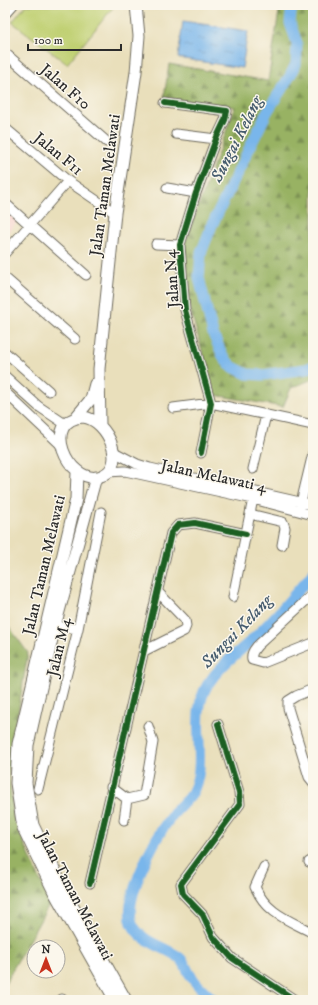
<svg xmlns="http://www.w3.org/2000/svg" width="318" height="1005" font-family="'IM FELL DW Pica',serif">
<defs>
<pattern id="forest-firs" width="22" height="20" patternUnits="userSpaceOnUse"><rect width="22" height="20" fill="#98b264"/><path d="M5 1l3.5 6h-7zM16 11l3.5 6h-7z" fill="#7c9153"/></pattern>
<pattern id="water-ripples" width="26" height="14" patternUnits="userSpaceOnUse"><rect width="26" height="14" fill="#79b6eb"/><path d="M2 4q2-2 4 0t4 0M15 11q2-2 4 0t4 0" fill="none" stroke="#6394bf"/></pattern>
</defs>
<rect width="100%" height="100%" fill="#fbf7ec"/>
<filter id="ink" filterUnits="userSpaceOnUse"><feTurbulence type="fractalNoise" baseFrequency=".025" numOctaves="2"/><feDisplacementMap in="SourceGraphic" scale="8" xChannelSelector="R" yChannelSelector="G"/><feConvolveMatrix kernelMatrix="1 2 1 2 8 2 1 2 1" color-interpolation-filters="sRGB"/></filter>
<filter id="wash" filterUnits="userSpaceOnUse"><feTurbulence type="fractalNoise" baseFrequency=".012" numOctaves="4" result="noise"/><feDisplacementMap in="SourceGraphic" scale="16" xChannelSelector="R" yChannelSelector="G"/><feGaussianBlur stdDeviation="0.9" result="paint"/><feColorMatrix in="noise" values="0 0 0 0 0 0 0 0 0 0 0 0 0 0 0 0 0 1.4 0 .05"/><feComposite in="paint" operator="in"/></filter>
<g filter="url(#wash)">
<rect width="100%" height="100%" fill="#e9dfbb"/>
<path fill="#f7d0cb" d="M 5,210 L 18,221 L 5,235 Z"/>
<path fill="url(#forest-firs)" stroke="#626e48" d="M 280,5 L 313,5 L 313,379 L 291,388 L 283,407 L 215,395 L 190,309 L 185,243 L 235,107 L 164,98 L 169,64 L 268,81 Z
M 5,621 L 28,653 L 8,773 L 15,822 L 50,903 L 5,983 Z"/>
<path fill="#c0d072" stroke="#767e4e" d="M 26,5 L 115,5 L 67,64 L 12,22 Z"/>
<path fill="url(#water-ripples)" stroke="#52708b" d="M 183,21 L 248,31 L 242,68 L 178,58 Z"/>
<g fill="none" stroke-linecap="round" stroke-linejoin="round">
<path stroke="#79b6eb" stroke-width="11" d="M 292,5 L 290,23 L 297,43 L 296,64 L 290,76 L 267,112 L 212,225 L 201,253 L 199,278 L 213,334 L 223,356 L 231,366 L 247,374 L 263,375 L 306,369 L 313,366
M 214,1000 C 206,993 196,985 191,976 C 187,971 185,962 180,958 C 166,947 139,942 132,923 C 123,898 155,838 170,818 C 176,809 186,802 192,793 C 210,760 187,717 208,684 C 222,663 237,654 254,638 C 276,618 294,595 313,573"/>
</g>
</g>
<g filter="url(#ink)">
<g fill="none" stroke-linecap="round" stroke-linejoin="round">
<defs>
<path id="minor" d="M 5,14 L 13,5
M 5,53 L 107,142
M 165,103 L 227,111 L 225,120 L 216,139 L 196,193 L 180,245 L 185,310 L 211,403 L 201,453
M 5,128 L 68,181 L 115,213
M 176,134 L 216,139
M 167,188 L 196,193
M 5,203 L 86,275
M 156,244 L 180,245
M 5,253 L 68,181
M 5,278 L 75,339
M 5,352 L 49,391
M 5,376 L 38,406 L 65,424
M 5,392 L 60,444
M 173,408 L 211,403 L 313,425
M 114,452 L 137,464 L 150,468 L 313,505
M 253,469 L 266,415
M 107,472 L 125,471 L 253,499 L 313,515
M 300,507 L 313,453
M 250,514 L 283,522 L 285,528 L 282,545
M 313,594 L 257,646 C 253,651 251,654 252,660 L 263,663 L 313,643
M 233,597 L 254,494
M 49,625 L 78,629
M 144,651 L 184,631 L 186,626 L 185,620 L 158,592
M 313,689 L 296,696 L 288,701 L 288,708 L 309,777 L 313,782
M 218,724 L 239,792 L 240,804 L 181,884 L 183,894 L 203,915 L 213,937 L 232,958 L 295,1000
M 111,787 L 127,799 L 144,795 L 153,742 L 148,726
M 38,789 L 78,629 L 101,512
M 124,820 L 127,799
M 309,862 L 313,860
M 264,867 L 255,887 C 267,914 289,920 313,933
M 90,883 L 171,533 L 178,525 L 195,523 L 246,534
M 62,1000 L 62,999"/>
<path id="major" d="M 76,417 L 91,399 L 95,384
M 83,417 C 108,419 130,470 98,477 C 68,483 40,420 83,417 Z
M 100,425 L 99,369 L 115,213 L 136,72 L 139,36 L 136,5
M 77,472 L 76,499 L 18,744 L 16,783 L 23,828 L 54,892 L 115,1000
M 96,477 L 55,626 L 28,745 L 26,783 L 33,825 L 68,898 L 126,1000"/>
</defs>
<use href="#minor" stroke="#6e6a5d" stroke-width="11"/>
<use href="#major" stroke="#6e6a5d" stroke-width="13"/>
<use href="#minor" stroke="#fff" stroke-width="9"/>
<use href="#major" stroke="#fff" stroke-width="11"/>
<defs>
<path id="cycleway" d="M 165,103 L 227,111 L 225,120 L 216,139 L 196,193 L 180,245 L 185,310 L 211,403 L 201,453
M 218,724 L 239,792 L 240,804 L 181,884 L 183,894 L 203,915 L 213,937 L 232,958 L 295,1000
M 90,883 L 171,533 L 178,525 L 195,523 L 246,534"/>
</defs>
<use href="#cycleway" stroke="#fbf7ec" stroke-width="8"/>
<use href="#cycleway" stroke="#1b5e20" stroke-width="6"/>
</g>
</g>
<g text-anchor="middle" stroke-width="3" stroke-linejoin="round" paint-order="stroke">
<g font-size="16" fill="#2b2b2b" stroke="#fbf7ec">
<text transform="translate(66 86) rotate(41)" y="6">Jalan F10</text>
<text transform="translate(59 153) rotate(39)" y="6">Jalan F11</text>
<text transform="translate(104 185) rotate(-82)" y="6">Jalan Taman Melawati</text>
<text transform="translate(171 279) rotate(-94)" y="6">Jalan N4</text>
<text transform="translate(214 475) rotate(12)" y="6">Jalan Melawati 4</text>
<text transform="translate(43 565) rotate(-77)" y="6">Jalan Taman Melawati</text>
<text transform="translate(58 647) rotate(-77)" y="6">Jalan M4</text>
<text transform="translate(76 895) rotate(62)" y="6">Jalan Taman Melawati</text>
</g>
<g font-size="17" font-style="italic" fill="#465c6e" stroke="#fbf7ec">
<text transform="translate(236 139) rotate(-63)" y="6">Sungai Kelang</text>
<text transform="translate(236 631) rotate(-46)" y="6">Sungai Kelang</text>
</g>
</g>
<rect width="318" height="1005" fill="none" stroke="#fbf7ec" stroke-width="20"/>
<g transform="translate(46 959)"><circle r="19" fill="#fbf7ec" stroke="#a8a59f"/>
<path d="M0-3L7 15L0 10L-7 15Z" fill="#c8321e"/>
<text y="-6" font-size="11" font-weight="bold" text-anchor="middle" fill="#2b2b2b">N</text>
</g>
<path d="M28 44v6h93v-6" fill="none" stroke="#2b2b2b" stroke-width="2"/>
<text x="34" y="44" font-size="12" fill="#2b2b2b" stroke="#fbf7ec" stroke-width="3" paint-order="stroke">100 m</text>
</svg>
